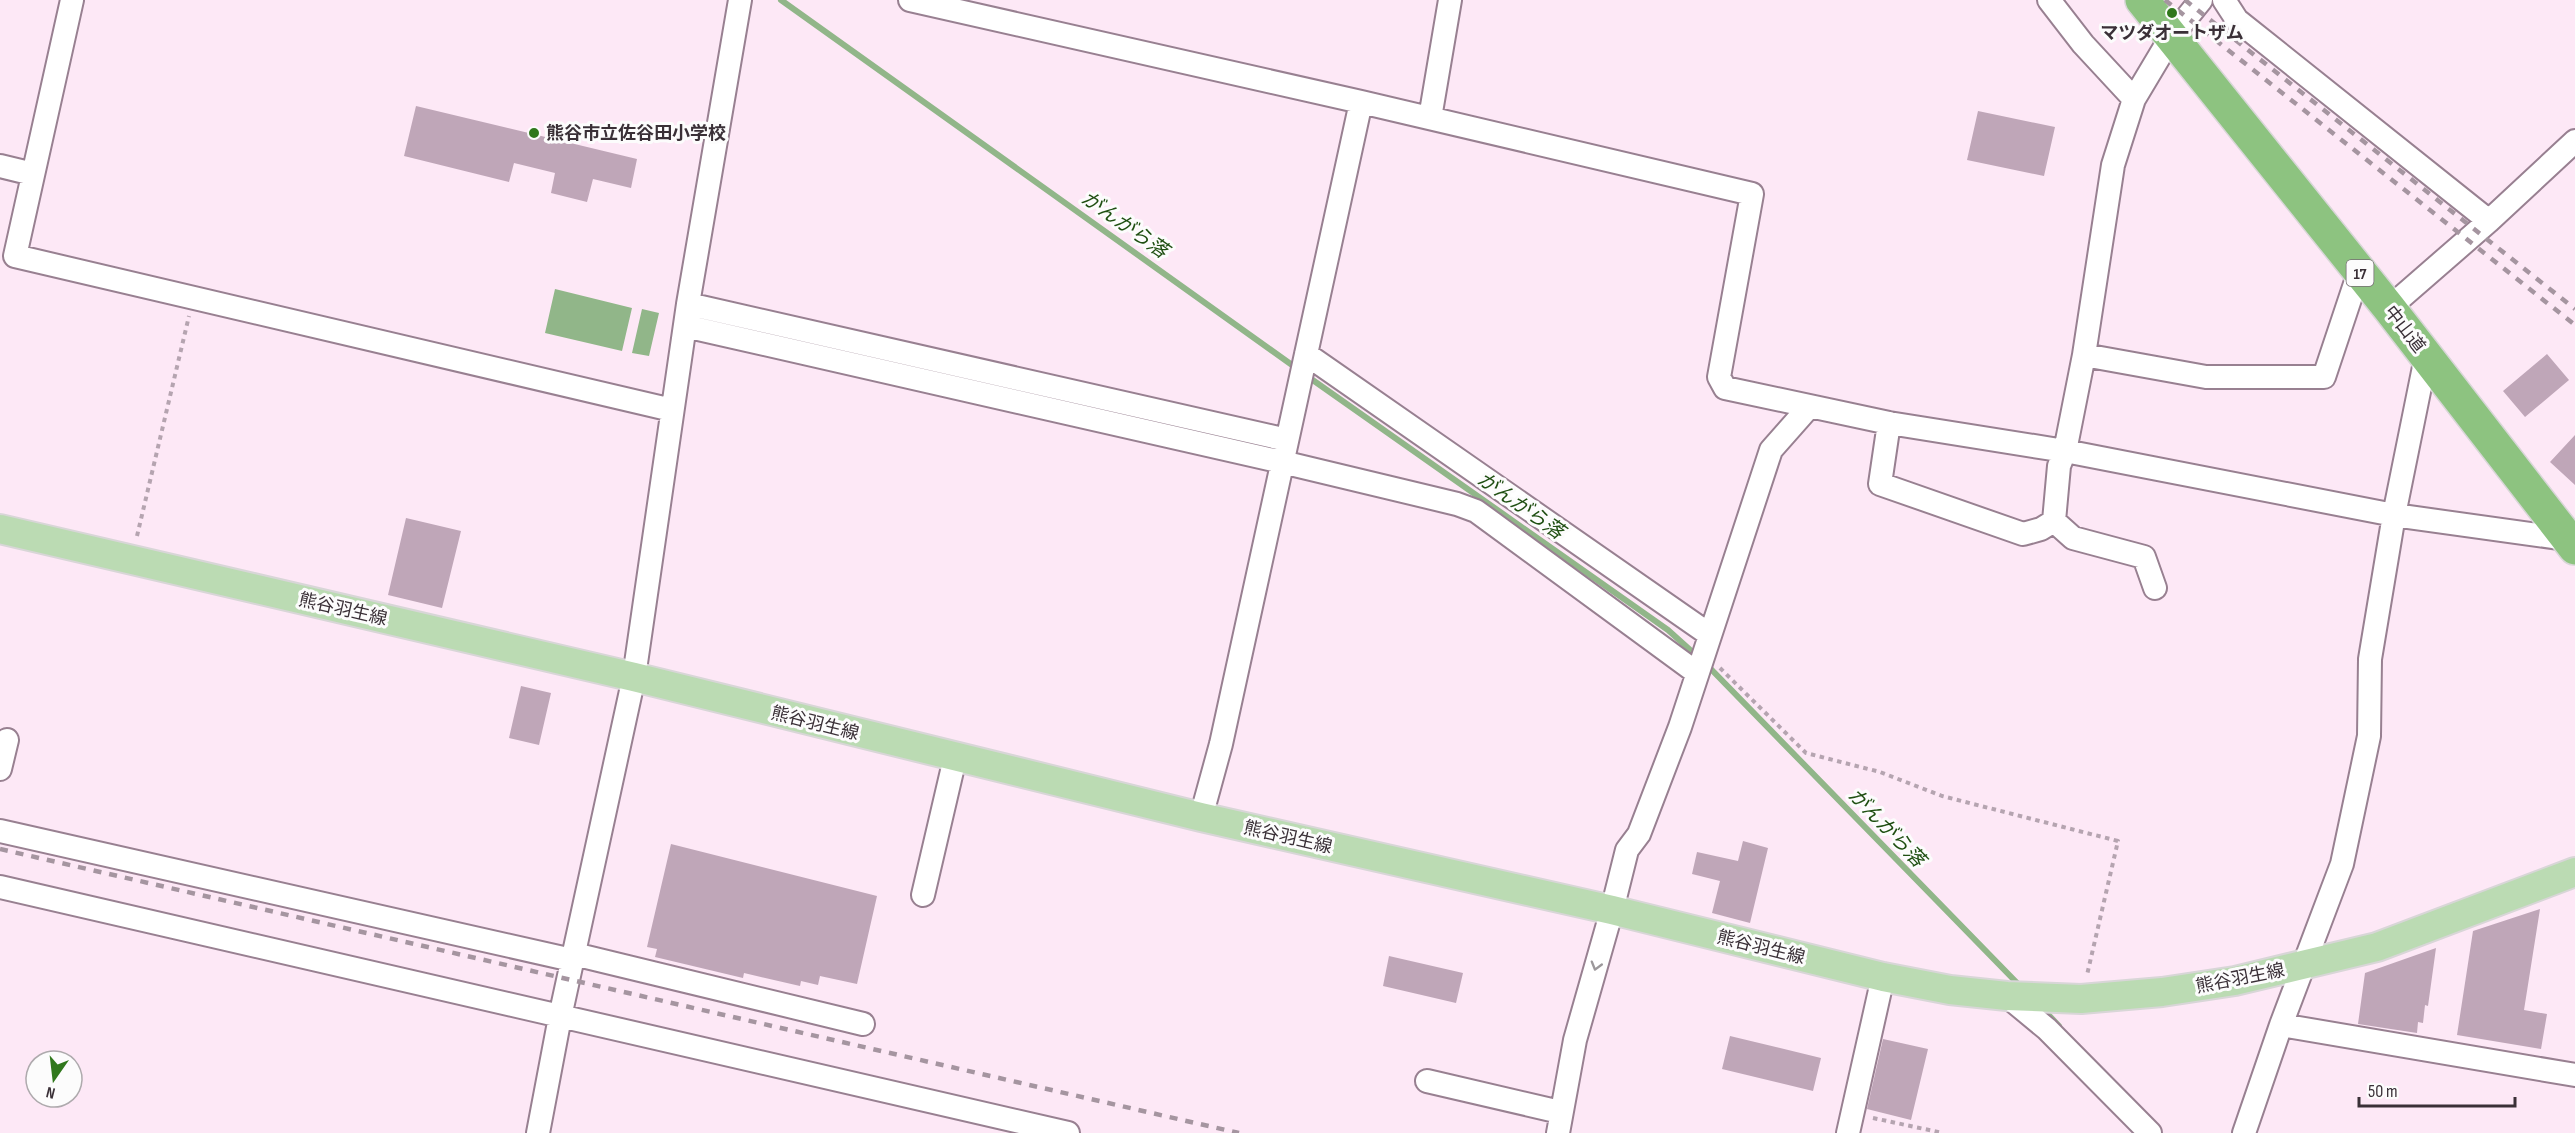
<svg xmlns="http://www.w3.org/2000/svg" width="2575" height="1133" font-family="'Sofia Sans Condensed','Noto Sans JP',sans-serif">
<rect width="100%" height="100%" fill="#fde8f6"/>
<path fill="#91b689" d="M 555,289 L 632,308 L 622,351 L 545,333 Z
M 642,309 L 659,313 L 649,356 L 632,353 Z"/>
<g fill="none" stroke-linecap="round" stroke-linejoin="round">
<path stroke="#91b689" stroke-width="6" d="M 781,0 L 1299,370
M 1307,376 L 1668,630 L 1698,657
M 1706,664 L 2021,987
M 2041,1007 L 2059,1026"/>
</g>
<path fill="#bfa6b8" d="M 416,106 L 637,159 L 631,188 L 593,179 L 587,202 L 551,193 L 555,173 L 514,163 L 509,182 L 404,156 Z
M 1978,111 L 2055,127 L 2044,176 L 1967,160 Z
M 2547,354 L 2569,380 L 2525,417 L 2503,391 Z
M 2575,435 L 2575,485 L 2550,462 Z
M 406,518 L 461,531 L 442,608 L 388,595 Z
M 521,686 L 551,693 L 539,745 L 509,738 Z
M 1743,841 L 1768,848 L 1750,923 L 1712,913 L 1720,881 L 1692,874 L 1697,852 L 1738,861 Z
M 671,844 L 877,896 L 857,984 L 820,976 L 818,985 L 801,981 L 800,986 L 744,973 L 743,978 L 655,957 L 657,949 L 647,947 Z
M 2540,909 L 2524,1010 L 2547,1014 L 2541,1049 L 2457,1035 L 2473,931 Z
M 2436,948 L 2428,1006 L 2425,1005 L 2423,1023 L 2418,1022 L 2417,1033 L 2358,1024 L 2365,973 Z
M 1389,956 L 1463,973 L 1456,1003 L 1383,986 Z
M 1730,1036 L 1821,1058 L 1813,1091 L 1722,1069 Z
M 1883,1039 L 1928,1049 L 1911,1120 L 1867,1109 Z"/>
<g fill="none" stroke-linecap="round" stroke-linejoin="round">
<defs>
<path id="minor" d="M 72,0 L 15,256 L 672,410
M 910,0 L 1361,102 L 1752,194 L 1719,377 L 1725,388 L 1889,423 L 2065,451 L 2394,515 L 2567,539
M 2049,0 L 2083,44 L 2134,99
M 2224,0 L 2237,20 L 2489,221
M 1430,118 L 1450,0
M 0,166 L 33,174
M 688,304 L 1287,440
M 2389,308 L 2489,221 L 2575,141
M 685,326 L 1282,462 L 1457,504 L 1476,511 L 1697,673
M 1306,354 L 1710,635
M 2084,355 L 2206,377 L 2324,377 L 2359,272
M 1889,423 L 1880,484 L 2023,534 L 2041,529 L 2054,521
M 2155,588 L 2144,557 L 2073,538 L 2054,521 L 2059,466 L 2065,451 L 2084,355 L 2113,165 L 2134,99 L 2171,37 L 2201,0
M 0,769 L 7,740
M 1201,817 L 1221,744 L 1361,102
M 0,831 L 572,960
M 0,887 L 1068,1133
M 923,895 L 955,758
M 574,954 L 863,1024
M 2007,996 L 2047,1029 L 2150,1133
M 2281,1025 L 2575,1075
M 1427,1081 L 1560,1112
M 538,1133 L 560,1017 L 634,677 L 688,304 L 740,0
M 1558,1133 L 1575,1040 L 1612,910 L 1627,850 L 1639,834 L 1680,727 L 1771,450 L 1809,407
M 1848,1133 L 1883,977
M 2244,1133 L 2281,1025 L 2342,864 L 2369,736 L 2370,659 L 2394,515 L 2426,357"/>
<path id="major" d="M 0,529 L 634,677 L 1201,817 L 1612,910 L 1883,977 L 1950,990 L 2007,996 L 2081,999 L 2162,992 L 2235,981 L 2377,947 L 2575,872"/>
<path id="highway" d="M 2142,0 L 2389,308 L 2575,548"/>
</defs>
<use href="#minor" stroke="#988091" stroke-width="26"/>
<use href="#major" stroke="#d8d6d7" stroke-width="32"/>
<use href="#highway" stroke="#d8d6d7" stroke-width="36"/>
<path stroke="#b5a4b0" stroke-width="4" stroke-dasharray="4.5 4.5" stroke-linecap="butt" d="M 137,536 L 189,316
M 1720,668 L 1806,753 L 1880,772 L 1942,796 L 2118,841 L 2087,975
M 1873,1118 L 1943,1133"/>
<use href="#minor" stroke="#fff" stroke-width="22"/>
<use href="#major" stroke="#bbdbb3" stroke-width="28"/>
<use href="#highway" stroke="#8dc380" stroke-width="33"/>
<path stroke="#a595a0" stroke-width="4.5" stroke-dasharray="8 8" stroke-linecap="butt" d="M 2165,0 L 2575,325
M 2185,0 L 2575,309
M 0,849 L 1239,1133"/>
</g>
<defs><path id="oneway-chevron" d="M-2-3.5L2.5 0L-2 3.5" fill="none" stroke-width="1.6" stroke-linecap="round" stroke-linejoin="round" transform="scale(1.5)"/></defs>
<use stroke="#9c989b" href="#oneway-chevron" transform="translate(1596 966) rotate(106)"/>
<g fill="#30781c" stroke="#fcfcfc" stroke-width="2">
<circle cx="2172" cy="13" r="6"/>
<circle cx="534" cy="133" r="6"/>
</g>
<g text-anchor="middle" stroke-width="6" stroke-linejoin="round" paint-order="stroke">
<rect fill="#fcfcfc" stroke="#746d72" stroke-width="1.5" x="2346.5" y="260" width="27" height="26" rx="4.5"/>
<g font-size="16" font-weight="bold" fill="#3a3037">
<text x="2360" y="279">17</text>
</g>
<g font-size="18" font-weight="bold" fill="#3a3037" stroke="#fcfcfc">
<text x="2172" y="39">マツダオートザム</text>
<text x="546" y="139" text-anchor="start">熊谷市立佐谷田小学校</text>
</g>
<g font-size="18" fill="#3a3037" stroke="#fcfcfc">
<text transform="translate(2405 329) rotate(52)" y="6">中山道</text>
<text transform="translate(343 609) rotate(13)" y="6">熊谷羽生線</text>
<text transform="translate(815 723) rotate(14)" y="6">熊谷羽生線</text>
<text transform="translate(1288 837) rotate(13)" y="6">熊谷羽生線</text>
<text transform="translate(1761 947) rotate(14)" y="6">熊谷羽生線</text>
<text transform="translate(2240 978) rotate(-11)" y="6">熊谷羽生線</text>
</g>
<g font-size="20" font-style="italic" fill="#1f4f12" stroke="#fcfcfc">
<text transform="translate(1125 224) rotate(35)" y="7">がんがら落</text>
<text transform="translate(1521 505) rotate(35)" y="7">がんがら落</text>
<text transform="translate(1887 827) rotate(46)" y="7">がんがら落</text>
</g>
</g>
<g transform="translate(54 1079) rotate(194)"><circle r="28" fill="#fcfcfc" stroke="#aeaaad" stroke-width="1.5"/>
<path d="M0-4.5L10 22L0 15L-10 22Z" fill="#30781c"/>
<text y="-9" font-size="16" font-weight="bold" text-anchor="middle" fill="#3a3037">N</text>
</g>
<path d="M2359 1097v9h156v-9" fill="none" stroke="#3a3037" stroke-width="3"/>
<text x="2368" y="1097" font-size="18" fill="#3a3037" stroke="#fcfcfc" stroke-width="4.5" paint-order="stroke">50 m</text>
</svg>
